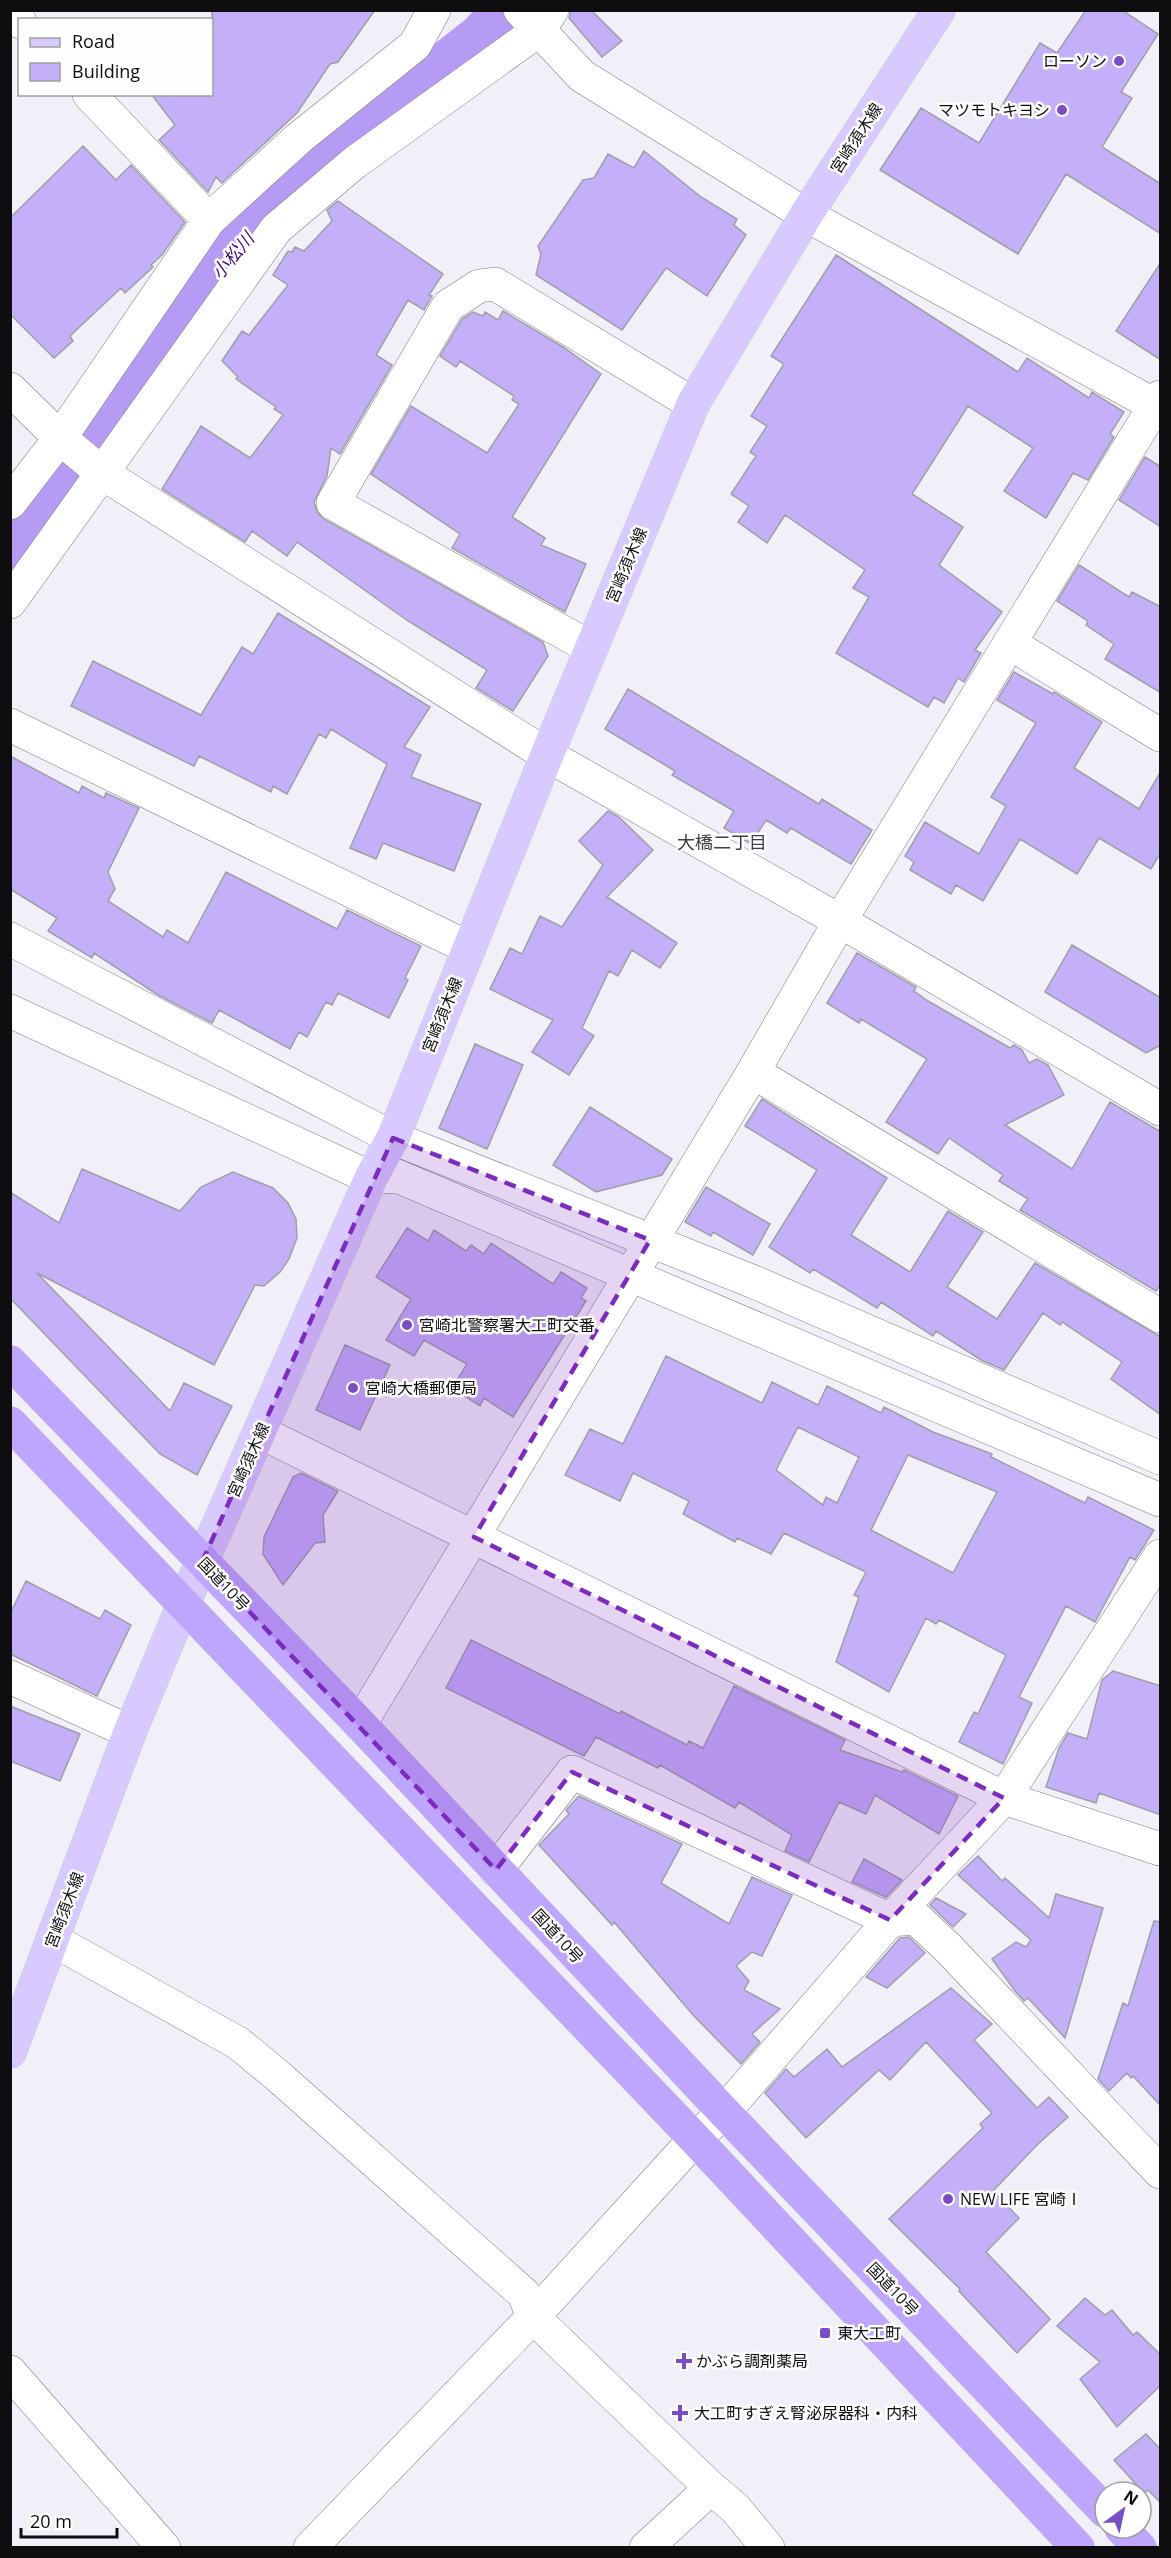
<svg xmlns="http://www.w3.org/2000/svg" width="1171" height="2558" font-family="'Open Sans','Noto Sans JP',sans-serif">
<rect width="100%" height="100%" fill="#f1eff8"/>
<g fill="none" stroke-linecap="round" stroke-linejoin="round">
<path stroke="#b59bf4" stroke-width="58" d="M 10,556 L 182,318 L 265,218 L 360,139 L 485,41 L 514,10"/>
</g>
<path fill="#c3b0f8" stroke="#a09ea6" stroke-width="1.5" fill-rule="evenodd" d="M 212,10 L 375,10 L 338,62 L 330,64 L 297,113 L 222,183 L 216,177 L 208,192 L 159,140 L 175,125 L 151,94 L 212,94 Z
M 571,10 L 591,10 L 622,41 L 602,57 L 569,18 Z
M 1086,10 L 1122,10 L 1158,34 L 1121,92 L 1132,98 L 1102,147 L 1161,184 L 1161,234 L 1066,174 L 1018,254 L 880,170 L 921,108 L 979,143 L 1040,43 L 1057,53 Z
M 83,146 L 116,180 L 131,165 L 185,222 L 162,255 L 151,265 L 153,267 L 125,293 L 121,288 L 70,336 L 73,341 L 54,358 L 10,314 L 10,218 Z
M 644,151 L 701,197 L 737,219 L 734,225 L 746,235 L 707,296 L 666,268 L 622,330 L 536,275 L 541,254 L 538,246 L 583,180 L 594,178 L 608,154 L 634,168 Z
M 338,201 L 443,274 L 429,295 L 432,296 L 424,310 L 408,300 L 376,355 L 392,365 L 340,454 L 331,448 L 327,476 L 314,502 L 317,512 L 324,519 L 543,642 L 548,656 L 513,711 L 476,688 L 487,670 L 408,621 L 297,542 L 287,556 L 252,531 L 245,542 L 162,489 L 201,426 L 250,458 L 283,415 L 274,409 L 276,407 L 236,379 L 238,377 L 222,361 L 242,331 L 249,335 L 288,285 L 273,275 L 288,251 L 292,252 L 295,247 L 304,251 L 332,221 L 327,210 Z
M 836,255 L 1018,372 L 1027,358 L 1089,398 L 1092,392 L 1124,412 L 1110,434 L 1114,437 L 1088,480 L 1073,473 L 1046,518 L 1004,491 L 1033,448 L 968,406 L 912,494 L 963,527 L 939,565 L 1002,612 L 975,650 L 981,653 L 964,682 L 958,678 L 944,703 L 934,697 L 928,707 L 836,653 L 869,597 L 853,588 L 865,570 L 785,515 L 767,543 L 738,522 L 749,506 L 731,494 L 756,456 L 750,452 L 767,426 L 751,416 L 784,364 L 771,356 Z
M 1161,262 L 1161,360 L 1116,331 Z
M 503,311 L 563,347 L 601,374 L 512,517 L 545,538 L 541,545 L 586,564 L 565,612 L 452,548 L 460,534 L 371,474 L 411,406 L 487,453 L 519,404 L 512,400 L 514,396 L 460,361 L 456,367 L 440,356 L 462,319 L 473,312 L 483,316 L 485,312 L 498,320 Z
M 1145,457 L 1161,467 L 1161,527 L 1119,500 Z
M 1079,565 L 1129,597 L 1132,592 L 1161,607 L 1161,693 L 1105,659 L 1114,644 L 1086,625 L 1088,621 L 1057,601 Z
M 278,613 L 430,707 L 404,747 L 421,755 L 411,777 L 481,804 L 454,871 L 383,843 L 376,859 L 350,848 L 387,764 L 331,729 L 326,738 L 319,734 L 287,794 L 273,786 L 271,792 L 199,756 L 194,766 L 71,706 L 93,661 L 201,715 L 242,647 L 253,654 Z
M 1014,672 L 1053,694 L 1054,692 L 1102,722 L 1074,768 L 1139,809 L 1161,771 L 1161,852 L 1151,869 L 1099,838 L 1077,874 L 1020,839 L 983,901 L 956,885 L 951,894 L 910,870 L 914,862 L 905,856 L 925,822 L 979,854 L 1006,806 L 991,797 L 1036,723 L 997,700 Z
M 628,689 L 819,804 L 822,799 L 872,830 L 851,864 L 791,828 L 787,833 L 766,820 L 751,844 L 724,828 L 734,811 L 672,775 L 675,771 L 605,729 Z
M 10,756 L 79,793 L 82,786 L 104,798 L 106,793 L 139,808 L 108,872 L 115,889 L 108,901 L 163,937 L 167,930 L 188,943 L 226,872 L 337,929 L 347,910 L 421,946 L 405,978 L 408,980 L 389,1018 L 338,993 L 332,1005 L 326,1002 L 307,1037 L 299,1032 L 290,1049 L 219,1010 L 212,1023 L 158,995 L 94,953 L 92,958 L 48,931 L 57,918 L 10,889 Z
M 608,811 L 619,817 L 653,850 L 607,897 L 677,943 L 660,968 L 632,950 L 618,976 L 609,971 L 582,1028 L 594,1036 L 569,1075 L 532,1052 L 553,1020 L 490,989 L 510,948 L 522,954 L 540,916 L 562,927 L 603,865 L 579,841 Z
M 1072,945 L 1161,998 L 1161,1045 L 1146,1053 L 1045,992 Z
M 857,953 L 916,987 L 914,991 L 928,1001 L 1010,1048 L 1014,1045 L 1022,1050 L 1029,1063 L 1037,1059 L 1048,1065 L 1064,1095 L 1005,1125 L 1072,1169 L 1110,1102 L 1161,1132 L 1161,1283 L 1156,1291 L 1020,1210 L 1028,1199 L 999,1181 L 1003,1175 L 949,1138 L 938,1154 L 886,1122 L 927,1059 L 861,1019 L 859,1023 L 827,1003 Z
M 475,1044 L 523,1065 L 487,1149 L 439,1128 Z
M 762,1099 L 887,1178 L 851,1235 L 910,1272 L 948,1211 L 983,1232 L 947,1287 L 997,1319 L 1035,1263 L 1161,1337 L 1161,1415 L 1111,1379 L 1122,1362 L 1062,1322 L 1060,1325 L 1043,1313 L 1004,1370 L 981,1360 L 936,1331 L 933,1336 L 881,1302 L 877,1308 L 830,1279 L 813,1269 L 810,1273 L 769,1247 L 817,1170 L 745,1126 Z
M 590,1107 L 672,1159 L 662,1175 L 596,1192 L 553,1165 Z
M 82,1169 L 180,1211 L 201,1187 L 233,1172 L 273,1188 L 288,1203 L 296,1219 L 297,1238 L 289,1259 L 280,1272 L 264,1286 L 255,1285 L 214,1365 L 37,1273 L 170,1411 L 184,1383 L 232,1406 L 197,1475 L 160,1454 L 10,1298 L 10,1192 L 59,1223 Z
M 706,1187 L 770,1224 L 753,1255 L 713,1232 L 711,1236 L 685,1222 Z
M 407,1228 L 428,1241 L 434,1230 L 466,1251 L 471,1245 L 484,1254 L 491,1243 L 553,1284 L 561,1272 L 587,1288 L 581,1298 L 586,1301 L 513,1417 L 484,1398 L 480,1406 L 452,1388 L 467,1364 L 424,1340 L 414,1356 L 386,1340 L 411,1299 L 376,1277 Z
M 345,1345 L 390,1365 L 360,1430 L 316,1410 Z
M 666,1356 L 762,1403 L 772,1382 L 818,1405 L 827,1386 L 881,1413 L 884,1407 L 933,1432 L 992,1454 L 991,1457 L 1085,1503 L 1088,1497 L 1154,1530 L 1135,1560 L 1130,1557 L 1095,1622 L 1066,1606 L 1019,1697 L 1032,1703 L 1003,1764 L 959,1742 L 974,1712 L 978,1714 L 1006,1655 L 939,1620 L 936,1624 L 926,1618 L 889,1692 L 836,1662 L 859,1597 L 854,1595 L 866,1572 L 784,1533 L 771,1554 L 737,1538 L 735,1542 L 683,1514 L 689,1501 L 633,1473 L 620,1501 L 565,1475 L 590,1429 L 623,1444 ZM 798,1427 L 859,1457 L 837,1503 L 826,1497 L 823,1505 L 776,1470 ZM 908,1455 L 997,1492 L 953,1573 L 871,1530 Z
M 301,1473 L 338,1491 L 323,1515 L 325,1542 L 315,1543 L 283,1585 L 263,1554 L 264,1537 L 293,1477 Z
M 26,1581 L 100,1619 L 105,1610 L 131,1625 L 97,1696 L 10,1654 L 10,1614 Z
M 471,1640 L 620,1714 L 621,1711 L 687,1745 L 689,1741 L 703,1748 L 734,1686 L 845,1740 L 840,1750 L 902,1772 L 904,1770 L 958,1796 L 939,1834 L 875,1795 L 866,1814 L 839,1802 L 809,1862 L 785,1851 L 792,1835 L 739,1802 L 735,1808 L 660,1765 L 658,1768 L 596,1737 L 584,1756 L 446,1688 Z
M 1113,1671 L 1161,1686 L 1161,1815 L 1099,1793 L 1096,1803 L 1046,1787 L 1059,1748 L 1068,1733 L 1087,1739 L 1102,1680 Z
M 10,1706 L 80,1734 L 60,1781 L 10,1761 Z
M 579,1796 L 682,1844 L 661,1883 L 729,1924 L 752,1877 L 792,1895 L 762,1956 L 752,1952 L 736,1966 L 749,1981 L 744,1990 L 780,2009 L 752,2034 L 760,2042 L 741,2064 L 693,2015 L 614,1922 L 612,1925 L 539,1845 L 569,1814 L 566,1810 Z
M 978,1856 L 1002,1881 L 1005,1878 L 1049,1918 L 1056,1894 L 1103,1908 L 1065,2038 L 1028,1998 L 1024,2001 L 1015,1991 L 992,1959 L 1016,1942 L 1026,1947 L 1031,1940 L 958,1875 Z
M 864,1859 L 902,1880 L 886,1897 L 852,1882 Z
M 936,1898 L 966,1914 L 953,1927 L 930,1905 Z
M 1154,1921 L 1161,1922 L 1161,2106 L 1133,2076 L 1131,2078 L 1127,2073 L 1109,2091 L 1098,2079 L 1123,2003 L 1128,2006 Z
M 909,1937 L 925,1953 L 887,1988 L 866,1977 L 900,1938 Z
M 951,1988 L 992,2024 L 974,2040 L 1037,2108 L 1049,2097 L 1068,2117 L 1038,2144 L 993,2191 L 1019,2218 L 986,2252 L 1050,2319 L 1017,2353 L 959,2291 L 960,2289 L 889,2219 L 983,2128 L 980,2124 L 992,2113 L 926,2042 L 890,2080 L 879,2070 L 806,2138 L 765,2093 L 786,2069 L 794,2077 L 827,2049 L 842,2067 Z
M 1085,2298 L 1105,2315 L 1112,2310 L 1133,2335 L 1137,2332 L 1161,2355 L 1161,2385 L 1117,2427 L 1080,2379 L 1100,2362 L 1057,2326 Z
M 1146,2434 L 1161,2450 L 1161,2503 L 1148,2490 L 1144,2493 L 1114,2460 Z"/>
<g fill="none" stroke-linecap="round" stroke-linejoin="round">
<defs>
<path id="minor" d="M 520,10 L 582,76 L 806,215 L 1160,408
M 10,12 L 20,22
M 89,94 L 209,220
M 10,389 L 60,438 L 102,473 L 547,755 L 840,921 L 1160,1109
M 10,503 L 60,438 L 209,220 L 299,138 L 415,45 L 434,10
M 10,602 L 276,229 L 354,163 L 539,30 L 552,10
M 1011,644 L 1160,735
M 591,648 L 333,503 L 448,306 L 479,286 L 495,284 L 693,404
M 10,725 L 469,948
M 10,939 L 393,1138 L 754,1282 L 1160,1458
M 10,1011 L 371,1178 L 397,1176 L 1160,1500
M 753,1072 L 1160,1316
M 260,1432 L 1004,1798 L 1160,1849
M 10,1677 L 130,1732
M 360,1724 L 753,1072 L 840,921 L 1160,397
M 496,1870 L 572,1772 L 890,1920 L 916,1918 L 948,1948 L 1160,2172
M 53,1940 L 238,2043 L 278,2076 L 524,2294 L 533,2317 L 711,2488 L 735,2508 L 768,2548
M 10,2372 L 164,2548
M 310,2548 L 533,2317 L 695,2139 L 724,2112 L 890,1920 L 1004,1798 L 1160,1556
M 646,2548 L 711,2488"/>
<path id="major" d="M 10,2052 L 130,1732 L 183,1605 L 371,1178 L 393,1138 L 547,755 L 693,404 L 806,215 L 939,10"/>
<path id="highway" d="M 10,1362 L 360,1724 L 724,2112 L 1105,2511
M 10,1423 L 695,2139 L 1078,2548
M 1121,2528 L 1140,2548"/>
</defs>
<use href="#minor" stroke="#7e7c84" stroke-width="34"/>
<use href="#major" stroke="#cfcfcf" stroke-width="34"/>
<use href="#highway" stroke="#cfcfcf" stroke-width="34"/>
<use href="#minor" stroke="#fff" stroke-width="33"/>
<use href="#major" stroke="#d8c9fe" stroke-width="33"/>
<use href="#highway" stroke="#bea5fd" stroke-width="33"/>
</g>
<path fill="#7b2cbf" fill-opacity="0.2" stroke="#7b2cbf" stroke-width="4.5" stroke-dasharray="12 8" stroke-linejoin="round" d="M 393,1138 L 650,1240 L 474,1537 L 1004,1798 L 890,1920 L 572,1772 L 496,1870 L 202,1562 Z"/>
<g fill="#794dc6" stroke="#fefefe" stroke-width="2">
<circle cx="1119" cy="61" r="6"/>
<circle cx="1062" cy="110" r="6"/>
<circle cx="407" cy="1325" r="6"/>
<circle cx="353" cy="1388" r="6"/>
<circle cx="948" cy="2199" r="6"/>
<rect x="819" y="2327" width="12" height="12" rx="3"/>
<path d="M681 2352h6v6h6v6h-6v6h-6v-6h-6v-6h6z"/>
<path d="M677 2404h6v6h6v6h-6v6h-6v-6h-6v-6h6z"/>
</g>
<g text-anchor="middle" stroke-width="5" stroke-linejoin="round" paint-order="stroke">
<g font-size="16" fill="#0e0d10" stroke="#fefefe" text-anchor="start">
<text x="1107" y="67" text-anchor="end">ローソン</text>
<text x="1050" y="116" text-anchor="end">マツモトキヨシ</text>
<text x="419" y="1331">宮崎北警察署大工町交番</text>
<text x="365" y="1394">宮崎大橋郵便局</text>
<text x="960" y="2205">NEW LIFE 宮崎Ⅰ</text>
<text x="837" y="2339">東大工町</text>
<text x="696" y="2367">かぶら調剤薬局</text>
<text x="694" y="2419">大工町すぎえ腎泌尿器科・内科</text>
</g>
<g font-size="16" fill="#0e0d10" stroke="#fefefe">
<text transform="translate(856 138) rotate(-57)" y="6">宮崎須木線</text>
<text transform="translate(626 565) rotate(-67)" y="6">宮崎須木線</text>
<text transform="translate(442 1015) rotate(-68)" y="6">宮崎須木線</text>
<text transform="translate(248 1460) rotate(-66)" y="6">宮崎須木線</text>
<text transform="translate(224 1584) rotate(46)" y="6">国道10号</text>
<text transform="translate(64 1910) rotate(-69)" y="6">宮崎須木線</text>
<text transform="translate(558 1936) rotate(47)" y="6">国道10号</text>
<text transform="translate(893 2289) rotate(46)" y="6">国道10号</text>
</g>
<g font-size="18" font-style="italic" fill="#3e0e77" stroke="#fefefe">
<text transform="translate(233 256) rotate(-50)" y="6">小松川</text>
</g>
<g font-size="18" fill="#3e3d44" stroke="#fefefe">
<text x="722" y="849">大橋二丁目</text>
</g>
</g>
<rect width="1171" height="2558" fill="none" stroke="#0e0d10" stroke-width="24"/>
<rect x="18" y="18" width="195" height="78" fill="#fefefe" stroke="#9e9e9f" stroke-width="1.5"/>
<rect x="30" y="38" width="30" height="9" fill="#d8c9fe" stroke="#9e9e9f" stroke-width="1.5"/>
<text x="72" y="48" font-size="18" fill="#0e0d10">Road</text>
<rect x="30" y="63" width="30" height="18" fill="#c3b0f8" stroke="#9e9e9f" stroke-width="1.5"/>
<text x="72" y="78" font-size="18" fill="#0e0d10">Building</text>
<g transform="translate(1123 2510) rotate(33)"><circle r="28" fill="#fefefe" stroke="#9e9e9f" stroke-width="1.5"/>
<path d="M0-4.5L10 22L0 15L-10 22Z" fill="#794dc6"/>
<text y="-9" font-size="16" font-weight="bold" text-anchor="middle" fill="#0e0d10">N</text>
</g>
<path d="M21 2528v9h96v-9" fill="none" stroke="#0e0d10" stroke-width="3"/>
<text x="30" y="2528" font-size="18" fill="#0e0d10" stroke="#fefefe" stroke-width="4.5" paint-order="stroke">20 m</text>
</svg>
